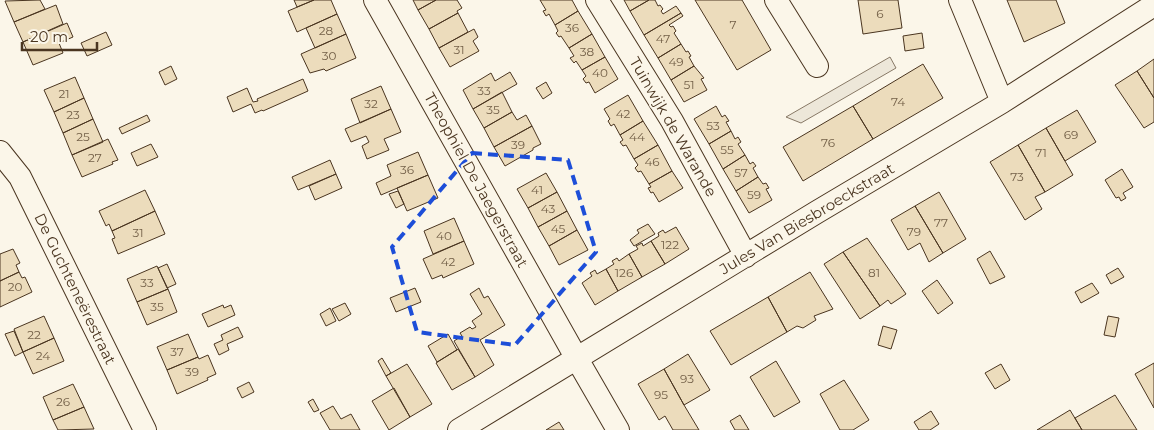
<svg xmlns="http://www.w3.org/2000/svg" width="1154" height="430" font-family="Montserrat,sans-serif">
<rect width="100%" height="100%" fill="#fbf6e9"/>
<path fill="#ede7d9" stroke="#887966" d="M 890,57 L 896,68 L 801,123 L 786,117 Z"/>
<path fill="#ecdcbc" stroke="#4a3520" d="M 40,0 L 45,9 L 14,22 L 5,1 Z
M 294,0 L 314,0 L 297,7 Z
M 314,0 L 331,0 L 337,14 L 297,32 L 288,11 Z
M 413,0 L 436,0 L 418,10 Z
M 436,0 L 457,0 L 462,8 L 457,11 L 458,13 L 429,29 L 418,10 Z
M 540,0 L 572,0 L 578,11 L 555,25 L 549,14 L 546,16 L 543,11 L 546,10 Z
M 624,0 L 649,0 L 630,11 Z
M 649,0 L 655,0 L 658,6 L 660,5 L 663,9 L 661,11 L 663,14 L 676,6 L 681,13 L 644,35 L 630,11 Z
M 695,0 L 742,0 L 771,50 L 737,70 Z
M 858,0 L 898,0 L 902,28 L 863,34 Z
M 1007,0 L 1056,0 L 1065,23 L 1024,42 Z
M 56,5 L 63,24 L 23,42 L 14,22 Z
M 578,11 L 592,34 L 569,48 L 561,36 L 559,37 L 556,33 L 558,31 L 555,25 Z
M 458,13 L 468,32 L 439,48 L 429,29 Z
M 681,13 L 683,16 L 669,25 L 671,27 L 673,26 L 676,31 L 674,33 L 681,44 L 658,58 L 644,35 Z
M 337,14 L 346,34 L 315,48 L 306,28 Z
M 67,23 L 73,37 L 59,43 L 63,53 L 33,65 L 23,42 Z
M 474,29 L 478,37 L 473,41 L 479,51 L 450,67 L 439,48 Z
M 106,32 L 112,45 L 87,56 L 81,43 Z
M 922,33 L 924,48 L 905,51 L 903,36 Z
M 346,34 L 356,58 L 326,71 L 324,69 L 310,73 L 301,54 Z
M 592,34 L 605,57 L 582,70 L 576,61 L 574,63 L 570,58 L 574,56 L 569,48 Z
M 681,44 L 686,52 L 688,51 L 691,56 L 689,57 L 694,66 L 671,80 L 658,58 Z
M 605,57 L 618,79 L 595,93 L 589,82 L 586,83 L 583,79 L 586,76 L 582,70 Z
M 1154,59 L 1154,98 L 1137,71 Z
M 923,64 L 943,98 L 873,139 L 853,106 Z
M 171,66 L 177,79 L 165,85 L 159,72 Z
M 694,66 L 704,78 L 701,79 L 707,90 L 684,102 L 671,80 Z
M 1137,71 L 1154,98 L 1154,122 L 1144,128 L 1115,85 Z
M 510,72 L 517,84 L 473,109 L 463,90 L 491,73 L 495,81 Z
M 75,77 L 84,98 L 54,112 L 44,90 Z
M 303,79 L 308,91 L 263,111 L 262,110 L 255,113 L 251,104 L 233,112 L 227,97 L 247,88 L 253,102 L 258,101 L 257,99 Z
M 546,82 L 552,93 L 543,99 L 536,88 Z
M 381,86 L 391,109 L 360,123 L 351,99 Z
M 502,92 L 512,112 L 484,128 L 473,109 Z
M 628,95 L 643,121 L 620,135 L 614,124 L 611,126 L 608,121 L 610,119 L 604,109 Z
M 84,98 L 93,119 L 63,133 L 54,112 Z
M 716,106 L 722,117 L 725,115 L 729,121 L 726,122 L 731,131 L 709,144 L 694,119 Z
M 853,106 L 873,139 L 803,181 L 783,147 Z
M 391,109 L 401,132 L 384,139 L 389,150 L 367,159 L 362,146 L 369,142 L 366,136 L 351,142 L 345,129 Z
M 1077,110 L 1096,142 L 1065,161 L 1046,128 Z
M 512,112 L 517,120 L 526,115 L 532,126 L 494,147 L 484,128 Z
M 147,115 L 150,121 L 122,134 L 119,128 Z
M 93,119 L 103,142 L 72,155 L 63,133 Z
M 643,121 L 658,145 L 634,159 L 626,145 L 623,146 L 620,142 L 623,140 L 620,135 Z
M 532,126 L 541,144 L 533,148 L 533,150 L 505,166 L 494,147 Z
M 1046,128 L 1073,175 L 1045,192 L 1018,145 Z
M 731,131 L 735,139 L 738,137 L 741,142 L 738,144 L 745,155 L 723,169 L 709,144 Z
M 108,139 L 118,160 L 112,162 L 113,164 L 82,177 L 72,155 Z
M 151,144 L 158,157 L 137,166 L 131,153 Z
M 658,145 L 672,171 L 649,184 L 641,171 L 638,172 L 635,168 L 638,165 L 634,159 Z
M 1018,145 L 1045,192 L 1035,197 L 1042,209 L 1025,220 L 990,162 Z
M 418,152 L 428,175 L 381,195 L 376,183 L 391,176 L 387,165 Z
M 745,155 L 750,164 L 753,162 L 756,166 L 753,168 L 758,177 L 736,191 L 723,169 Z
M 330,160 L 336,174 L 298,190 L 292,177 Z
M 1122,169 L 1133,187 L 1123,193 L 1126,198 L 1121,201 L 1119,197 L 1116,198 L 1105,180 Z
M 672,171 L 683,188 L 659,202 L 653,192 L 651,193 L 648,188 L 651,187 L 649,184 Z
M 546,173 L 557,192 L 528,208 L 517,189 Z
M 336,174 L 342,188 L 315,200 L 309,186 Z
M 428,175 L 438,198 L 407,211 L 397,188 Z
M 758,177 L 763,184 L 766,183 L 769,188 L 766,189 L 772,200 L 749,213 L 736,191 Z
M 145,190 L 155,211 L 112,231 L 109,224 L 106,226 L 99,211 Z
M 398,191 L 404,204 L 396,208 L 389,194 Z
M 557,192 L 567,211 L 538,227 L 528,208 Z
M 939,192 L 966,239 L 943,253 L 915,206 Z
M 915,206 L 943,253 L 929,262 L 920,243 L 908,250 L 891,220 Z
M 155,211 L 165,234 L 118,254 L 112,239 L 115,238 L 112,231 Z
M 567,211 L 577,230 L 549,246 L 538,227 Z
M 454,218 L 464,241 L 433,254 L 424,231 Z
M 648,224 L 655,234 L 634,246 L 630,240 L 639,233 L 637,230 Z
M 676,227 L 689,249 L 665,264 L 651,241 L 659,236 L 658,233 L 663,230 L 665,233 Z
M 577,230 L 588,250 L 559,265 L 549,246 Z
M 867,238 L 906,294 L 891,304 L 888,300 L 880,306 L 843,252 Z
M 464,241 L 474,264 L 443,278 L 442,275 L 432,279 L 423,259 Z
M 651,241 L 665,264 L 642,277 L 629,254 L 638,249 L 636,246 L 642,243 L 643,246 Z
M 13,249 L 20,263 L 16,265 L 19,272 L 0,281 L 0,254 Z
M 990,251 L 1005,277 L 990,284 L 977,259 Z
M 843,252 L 880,306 L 860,319 L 824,264 Z
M 629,254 L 642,277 L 618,291 L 606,269 L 614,264 L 612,261 L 617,258 L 619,261 Z
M 167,264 L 176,284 L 167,288 L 158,268 Z
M 157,266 L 168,289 L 137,302 L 127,279 Z
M 1118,268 L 1124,277 L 1111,284 L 1106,275 Z
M 606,269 L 618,291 L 595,305 L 582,283 L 592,276 L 590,273 L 595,270 L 597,274 Z
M 19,272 L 22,278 L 25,277 L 32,292 L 0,307 L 0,281 Z
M 810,272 L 833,309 L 814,316 L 816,320 L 803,328 L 797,326 L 787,332 L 768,297 Z
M 937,280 L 953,303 L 938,314 L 922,291 Z
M 1092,283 L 1099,293 L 1081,303 L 1075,292 Z
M 415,288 L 421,302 L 396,312 L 390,298 Z
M 479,288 L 484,298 L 488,296 L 505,325 L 480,340 L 494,365 L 475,377 L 454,341 L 462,336 L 460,333 L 470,327 L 472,329 L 476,327 L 472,321 L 482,314 L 470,294 Z
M 168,289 L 177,312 L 147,325 L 137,302 Z
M 768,297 L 787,332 L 731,365 L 710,331 Z
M 345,303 L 351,314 L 339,321 L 332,309 Z
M 223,305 L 224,308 L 231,305 L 235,315 L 208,327 L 202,314 Z
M 330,308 L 336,321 L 326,326 L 320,314 Z
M 44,316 L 54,338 L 23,352 L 14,329 Z
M 1108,316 L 1119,318 L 1115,337 L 1104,335 Z
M 883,326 L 897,330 L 891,349 L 878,345 Z
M 238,327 L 243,337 L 227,344 L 229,350 L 219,355 L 214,344 L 223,340 L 221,335 Z
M 14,331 L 23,352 L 15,356 L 5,334 Z
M 188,334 L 198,357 L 167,370 L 157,347 Z
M 448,334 L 457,350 L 437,362 L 428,346 Z
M 54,338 L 64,361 L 33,374 L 23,352 Z
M 458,349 L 475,377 L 452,390 L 436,363 Z
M 688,354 L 710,390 L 684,405 L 664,369 Z
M 208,355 L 216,374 L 207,378 L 208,380 L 177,394 L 167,370 L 198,357 L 199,359 Z
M 382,358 L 391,373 L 386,376 L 378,361 Z
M 776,361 L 800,402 L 774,417 L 750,377 Z
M 1154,363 L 1154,408 L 1135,374 Z
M 407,364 L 432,404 L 410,417 L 386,376 Z
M 1001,364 L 1010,380 L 995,389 L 985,373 Z
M 664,369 L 684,405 L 699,430 L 673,430 L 665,416 L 659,420 L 638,384 Z
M 844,380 L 869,420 L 853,430 L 840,430 L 820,394 Z
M 249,382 L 254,392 L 242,398 L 237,388 Z
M 73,384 L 84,407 L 53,420 L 43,397 Z
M 394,388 L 410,417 L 389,430 L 372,401 Z
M 1115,395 L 1137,430 L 1082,430 L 1075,418 Z
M 313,399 L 319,410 L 314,412 L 308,402 Z
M 333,406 L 341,419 L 351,414 L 360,430 L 330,430 L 320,413 Z
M 84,407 L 94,429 L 58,430 L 53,420 Z
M 1070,410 L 1082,430 L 1037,430 Z
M 931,411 L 939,424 L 930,430 L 919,430 L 914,422 Z
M 740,415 L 749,430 L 735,430 L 730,421 Z
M 559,422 L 564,430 L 546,430 Z"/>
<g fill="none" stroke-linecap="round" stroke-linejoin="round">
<defs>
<path id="street" d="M 375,0 L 577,359 L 618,430
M 597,0 L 672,121 L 746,256
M 776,0 L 817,66
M 960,0 L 1002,102
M 0,152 L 20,177 L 145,430
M 459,430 L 817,212 L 1002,102 L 1154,5"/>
</defs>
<use href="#street" stroke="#4a3520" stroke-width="24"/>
<use href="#street" stroke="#fbf6e9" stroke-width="22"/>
</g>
<path fill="none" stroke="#1d4ed8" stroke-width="4" stroke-dasharray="10 6" stroke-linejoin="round" d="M 472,153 L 568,160 L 596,252 L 515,345 L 417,332 L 392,247 Z"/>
<g text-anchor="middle" stroke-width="4" stroke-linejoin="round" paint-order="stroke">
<g font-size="12" fill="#725f47">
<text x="880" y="18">6</text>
<text x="733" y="29">7</text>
<text x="572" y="32">36</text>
<text x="326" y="35">28</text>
<text x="663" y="43">47</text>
<text x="459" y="54">31</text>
<text x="587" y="56">38</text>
<text x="329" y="60">30</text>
<text x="676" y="66">49</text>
<text x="600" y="77">40</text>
<text x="689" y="89">51</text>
<text x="484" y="95">33</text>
<text x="64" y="98">21</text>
<text x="898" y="106">74</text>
<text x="371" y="108">32</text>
<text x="493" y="114">35</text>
<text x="623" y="118">42</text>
<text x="73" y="119">23</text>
<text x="713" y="130">53</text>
<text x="1071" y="139">69</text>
<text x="83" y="141">25</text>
<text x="637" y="141">44</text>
<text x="828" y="147">76</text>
<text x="518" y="149">39</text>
<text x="727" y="154">55</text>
<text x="1041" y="157">71</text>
<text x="95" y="162">27</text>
<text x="652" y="166">46</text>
<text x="407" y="174">36</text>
<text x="741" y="177">57</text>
<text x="1017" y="181">73</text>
<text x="537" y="194">41</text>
<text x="754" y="199">59</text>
<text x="548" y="213">43</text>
<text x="941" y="227">77</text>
<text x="558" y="233">45</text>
<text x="914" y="236">79</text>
<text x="138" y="237">31</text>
<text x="444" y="240">40</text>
<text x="670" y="249">122</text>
<text x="448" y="266">42</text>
<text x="624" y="277">126</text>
<text x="874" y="277">81</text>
<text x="147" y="287">33</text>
<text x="15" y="291">20</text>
<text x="157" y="311">35</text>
<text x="34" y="339">22</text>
<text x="177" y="356">37</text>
<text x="43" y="360">24</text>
<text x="192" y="376">39</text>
<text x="687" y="383">93</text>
<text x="661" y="399">95</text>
<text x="63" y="406">26</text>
</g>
<g font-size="15" fill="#4a3520" stroke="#fbf6e9">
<text transform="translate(673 127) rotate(60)" y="5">Tuinwijk de Warande</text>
<text transform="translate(476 180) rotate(61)" y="5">Theophiel De Jaegerstraat</text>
<text transform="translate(807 219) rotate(-31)" y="5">Jules Van Biesbroeckstraat</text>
<text transform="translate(75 289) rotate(64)" y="5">De Guchteneërestraat</text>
</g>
</g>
<path d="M22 42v8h75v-8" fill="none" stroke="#4a3520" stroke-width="2.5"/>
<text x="30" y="42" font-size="15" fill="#4a3520" stroke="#fbf6e9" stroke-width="4" paint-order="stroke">20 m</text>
</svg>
